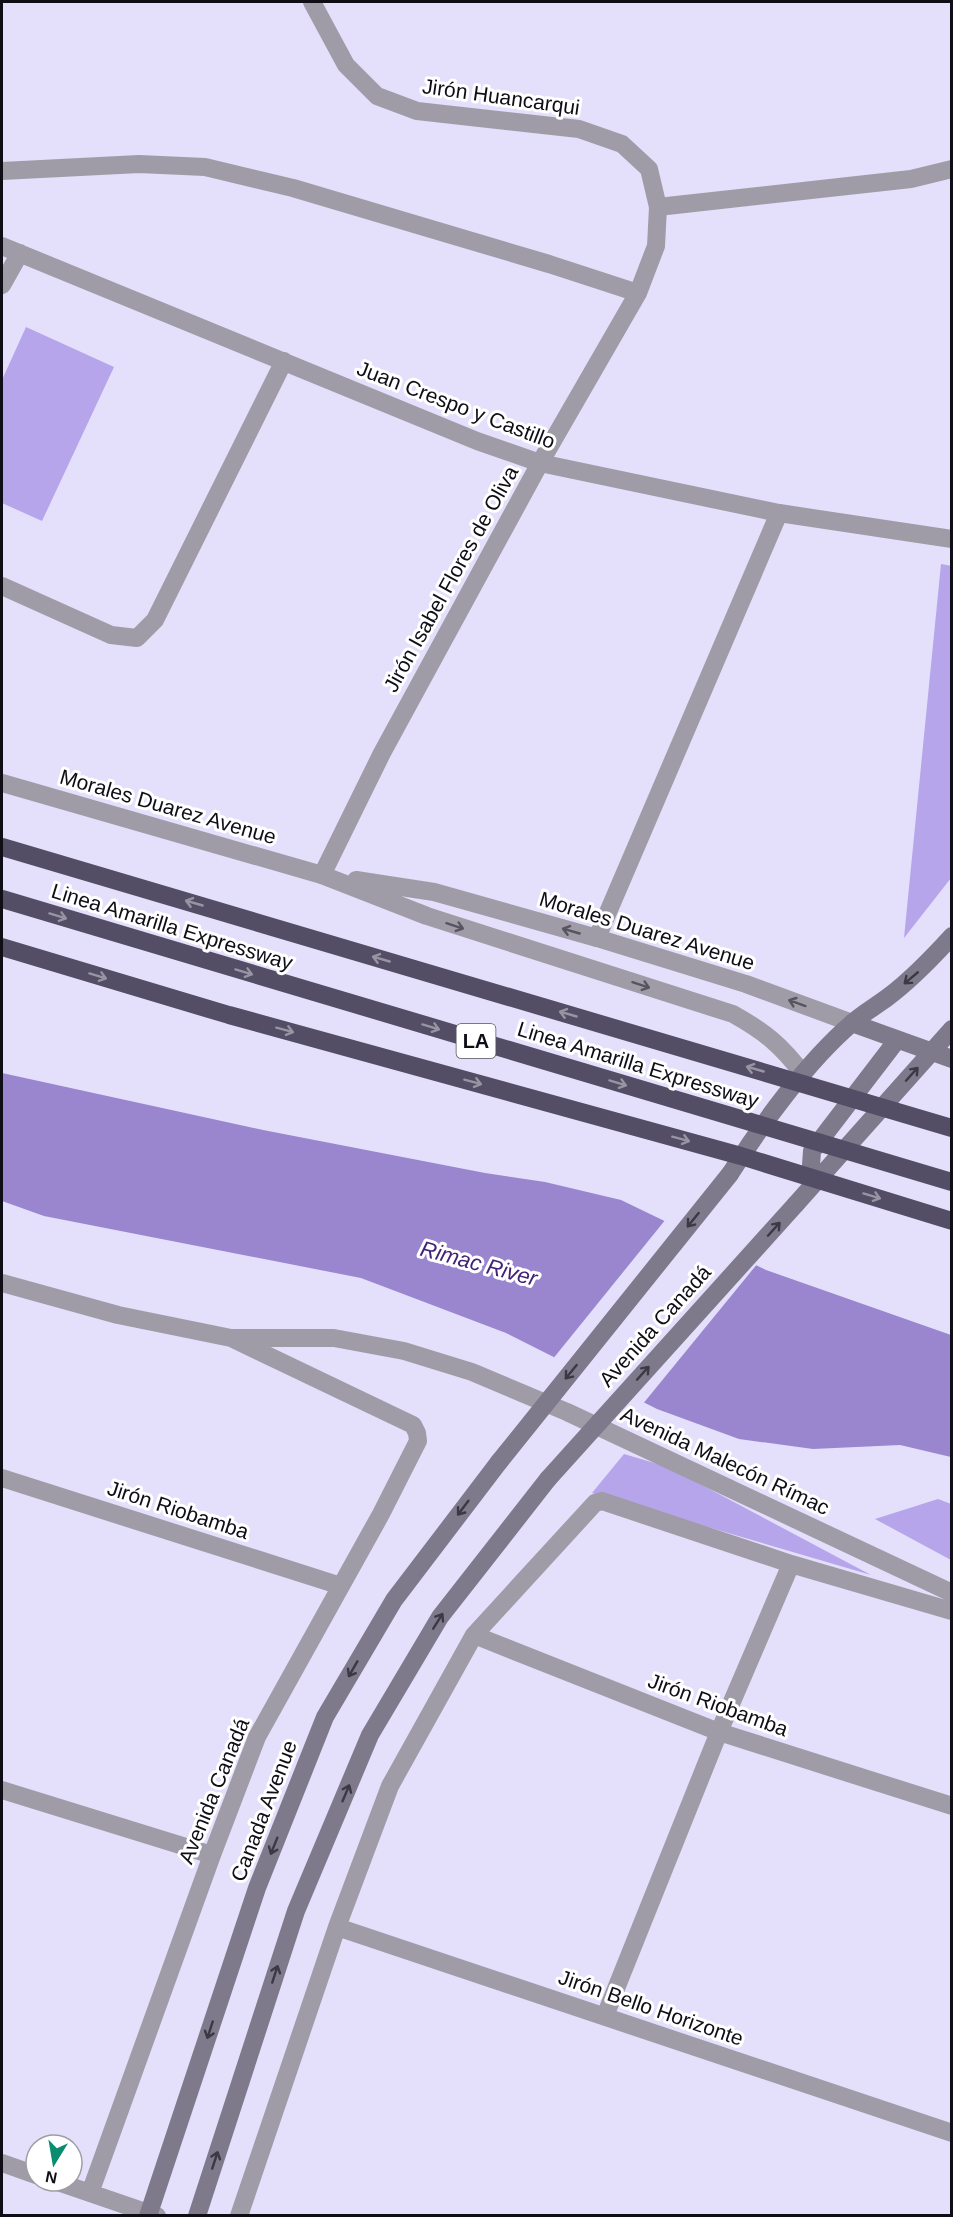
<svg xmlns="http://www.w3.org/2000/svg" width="953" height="2217" font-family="Arial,sans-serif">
<rect width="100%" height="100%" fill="#e4dffb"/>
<path fill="#b6a5ea" d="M 26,327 L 114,367 L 42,521 L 2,503 L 2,380 Z
M 941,564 L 952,566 L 951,878 L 904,938 Z
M 624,1454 L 668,1467 L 871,1575 L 592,1493 Z
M 938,1499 L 951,1504 L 951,1560 L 875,1519 Z"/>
<path fill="#9986cf" d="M 2,1073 L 263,1130 L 485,1173 L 545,1182 L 621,1200 L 766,1270 L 951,1335 L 951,1457 L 900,1445 L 813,1449 L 739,1439 L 657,1409 L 506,1333 L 361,1278 L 44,1216 L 2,1201 Z"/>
<path fill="#e4dffb" d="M 666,1219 L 758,1263 L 642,1405 L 552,1360 Z"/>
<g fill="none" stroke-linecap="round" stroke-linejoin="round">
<path stroke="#9f9ca8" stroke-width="18" d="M 597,938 L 779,513"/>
<path stroke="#9f9ca8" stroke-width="18" d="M 312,2 L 346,65 L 377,96 L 417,111 L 579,129 L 622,144 L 649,169 L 658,207 L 656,246 L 638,293 L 540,463 L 382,753 L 322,875
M 2,171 L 139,164 L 205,167 L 293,188 L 549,264 L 638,293
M 658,207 L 911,179 L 952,169
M 2,246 L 477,441 L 540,463 L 779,513 L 952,539
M 2,285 L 20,253
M 2,586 L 111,635 L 137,638 L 155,620 L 284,361
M 2,1283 L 118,1315 L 231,1338 L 334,1338 L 404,1351 L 472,1372 L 567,1412 L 952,1593
M 2,1478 L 341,1586
M 474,1635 L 719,1732 L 952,1806
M 2,1790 L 212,1855
M 337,1927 L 952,2133
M 605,2016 L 719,1732 L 791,1564
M 2,2163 L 36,2175
M 55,2181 L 157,2216
M 90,2193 L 212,1855 L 257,1737 L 381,1514 L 418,1441 L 417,1433 L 413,1425 L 231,1338
M 239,2216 L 337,1927 L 390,1786 L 474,1635 L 595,1503 L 602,1501 L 791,1564 L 952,1611"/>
<path stroke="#9f9ca8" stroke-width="18" d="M 2,783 L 322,875 L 427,916 L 733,1014 C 765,1032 781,1045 803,1074
M 356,880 L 434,892 L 597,938 L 746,984 L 852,1023"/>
<path stroke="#7e7a8b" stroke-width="18" d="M 852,1023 L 952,1059
M 730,1174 C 761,1125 807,1062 851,1024 C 862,1014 876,1006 888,997 C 912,979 932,958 952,936
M 816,1179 L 811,1165 L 812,1151 L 897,1040
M 796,1204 L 952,1029
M 148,2216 L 257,1888 L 325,1717 L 394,1600 L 499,1462
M 197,2216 L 296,1911 L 370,1735 L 440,1617 L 548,1479"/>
<path stroke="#534e65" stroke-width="18" d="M 2,947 L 229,1015 L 741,1156 L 952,1221"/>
<path stroke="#7e7a8b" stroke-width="18" d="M 499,1462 L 730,1174
M 548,1479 L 796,1204"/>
<path stroke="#534e65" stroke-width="18" d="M 2,847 L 952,1128
M 2,899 L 952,1182"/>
</g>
<defs><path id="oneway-shaft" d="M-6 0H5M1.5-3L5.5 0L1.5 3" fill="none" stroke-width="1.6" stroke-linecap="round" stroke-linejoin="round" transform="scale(1.5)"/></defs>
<g stroke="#9895a3">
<use href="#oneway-shaft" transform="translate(194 903) rotate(-164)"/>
<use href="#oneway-shaft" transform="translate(58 916) rotate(17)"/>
<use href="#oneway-shaft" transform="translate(381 959) rotate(-164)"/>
<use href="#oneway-shaft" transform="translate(244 972) rotate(17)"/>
<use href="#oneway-shaft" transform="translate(98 976) rotate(17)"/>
<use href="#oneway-shaft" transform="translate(568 1014) rotate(-164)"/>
<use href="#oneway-shaft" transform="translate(431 1027) rotate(17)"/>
<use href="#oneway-shaft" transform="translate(285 1030) rotate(15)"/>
<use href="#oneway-shaft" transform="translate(755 1069) rotate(-164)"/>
<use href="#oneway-shaft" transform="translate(473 1082) rotate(15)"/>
<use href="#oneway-shaft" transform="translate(618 1083) rotate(17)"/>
<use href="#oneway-shaft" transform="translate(681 1139) rotate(15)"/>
<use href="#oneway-shaft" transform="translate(872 1196) rotate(17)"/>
</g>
<g stroke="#57545f">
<use href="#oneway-shaft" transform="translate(455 926) rotate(18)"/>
<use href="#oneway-shaft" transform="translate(571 931) rotate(-164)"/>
<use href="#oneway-shaft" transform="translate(641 985) rotate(18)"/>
<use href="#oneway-shaft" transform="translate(797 1003) rotate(-160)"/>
</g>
<g stroke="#3b3945">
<use href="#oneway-shaft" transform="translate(911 978) rotate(140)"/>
<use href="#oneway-shaft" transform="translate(912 1074) rotate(-48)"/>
<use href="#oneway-shaft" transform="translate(693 1220) rotate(129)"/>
<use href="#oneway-shaft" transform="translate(774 1229) rotate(-48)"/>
<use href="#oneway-shaft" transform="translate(571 1372) rotate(129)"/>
<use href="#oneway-shaft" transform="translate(643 1373) rotate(-48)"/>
<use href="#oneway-shaft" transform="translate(463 1508) rotate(127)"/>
<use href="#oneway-shaft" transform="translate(438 1621) rotate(-58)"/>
<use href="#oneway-shaft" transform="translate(353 1669) rotate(120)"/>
<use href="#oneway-shaft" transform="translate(346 1793) rotate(-67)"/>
<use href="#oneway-shaft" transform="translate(274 1846) rotate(112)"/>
<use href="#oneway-shaft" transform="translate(275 1974) rotate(-72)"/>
<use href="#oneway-shaft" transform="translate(210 2030) rotate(108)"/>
<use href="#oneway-shaft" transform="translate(215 2160) rotate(-72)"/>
</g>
<g text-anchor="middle" stroke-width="6" stroke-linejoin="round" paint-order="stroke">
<rect fill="#fff" stroke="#57565c" stroke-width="1.5" x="456.5" y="1024" width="39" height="34" rx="4.5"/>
<g font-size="20" font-weight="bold" fill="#0f0d16">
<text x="476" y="1048">LA</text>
</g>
<g font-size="21" fill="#0f0d16" stroke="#fff">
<text transform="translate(501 97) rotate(8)" y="7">Jirón Huancarqui</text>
<text transform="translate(456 405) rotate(21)" y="7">Juan Crespo y Castillo</text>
<text transform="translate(451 579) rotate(-61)" y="7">Jirón Isabel Flores de Oliva</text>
<text transform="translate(168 807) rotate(16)" y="7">Morales Duarez Avenue</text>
<text transform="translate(172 927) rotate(17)" y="7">Linea Amarilla Expressway</text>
<text transform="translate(647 931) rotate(17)" y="7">Morales Duarez Avenue</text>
<text transform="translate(638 1065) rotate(17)" y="7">Linea Amarilla Expressway</text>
<text transform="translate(655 1326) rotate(-48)" y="7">Avenida Canadá</text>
<text transform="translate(725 1461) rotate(25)" y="7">Avenida Malecón Rímac</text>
<text transform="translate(178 1510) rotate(18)" y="7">Jirón Riobamba</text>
<text transform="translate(718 1705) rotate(20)" y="7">Jirón Riobamba</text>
<text transform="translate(214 1791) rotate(-68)" y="7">Avenida Canadá</text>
<text transform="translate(264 1811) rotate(-69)" y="7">Canada Avenue</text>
<text transform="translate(651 2008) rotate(19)" y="7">Jirón Bello Horizonte</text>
</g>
<g font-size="22" font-style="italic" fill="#422378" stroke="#fff">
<text transform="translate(479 1263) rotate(15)" y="8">Rimac River</text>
</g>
</g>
<rect width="953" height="2217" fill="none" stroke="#0f0d16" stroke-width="6"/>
<g transform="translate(54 2163) rotate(191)"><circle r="28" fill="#ffffff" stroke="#9f9ea2" stroke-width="1.5"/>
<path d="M0-4.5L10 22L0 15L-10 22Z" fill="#0b8b6f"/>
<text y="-9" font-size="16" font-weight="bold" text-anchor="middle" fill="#0f0d16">N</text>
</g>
</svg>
